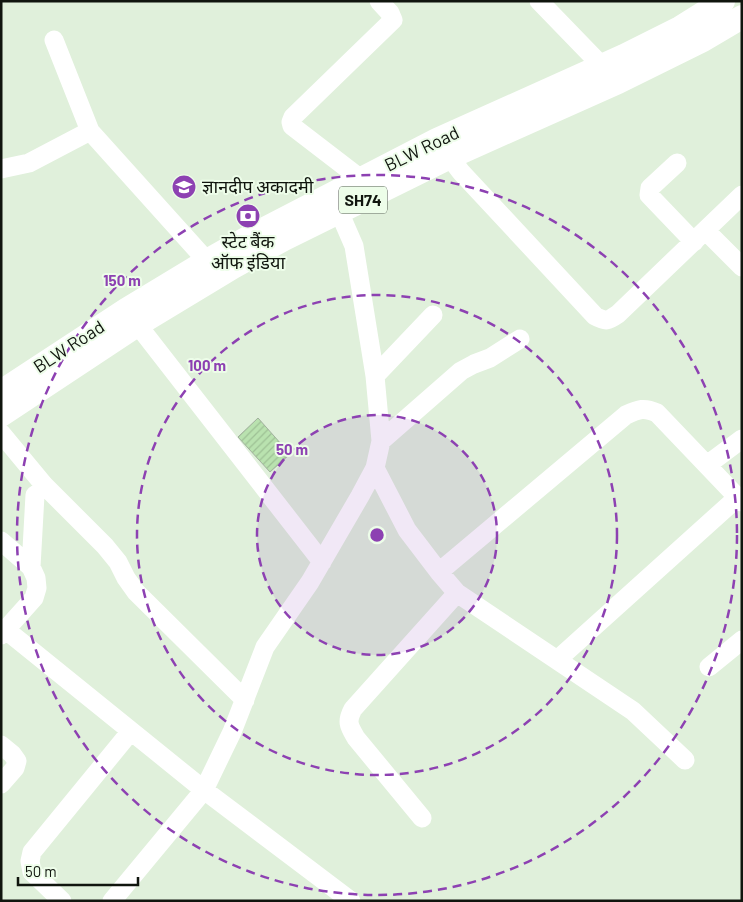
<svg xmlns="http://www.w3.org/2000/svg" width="743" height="902" font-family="Barlow,'Noto Sans Devanagari',sans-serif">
<defs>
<pattern id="building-hatch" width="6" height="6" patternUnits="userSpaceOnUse" patternTransform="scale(1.25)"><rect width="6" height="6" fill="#b9e2af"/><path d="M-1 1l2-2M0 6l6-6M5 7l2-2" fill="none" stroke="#9ec195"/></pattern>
</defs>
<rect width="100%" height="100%" fill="#e0f0db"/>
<path fill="url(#building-hatch)" stroke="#a1b09d" d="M 258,418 L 290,454 L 270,472 L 238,437 Z"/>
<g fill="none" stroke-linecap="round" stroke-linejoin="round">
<path stroke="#fff" stroke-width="19" d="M 539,1 L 602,66
M 54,40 L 90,131 L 207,261
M 442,147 L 461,172 L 595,316 C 606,322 608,321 618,314 L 742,195
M 677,163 L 650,188 L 649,195 L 694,242
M 1,169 L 29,163 L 90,131
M 361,179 L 292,126 L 291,122 L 293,117 L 393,20 L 390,13 L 379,1
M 706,231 L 742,267
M 130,315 L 322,562
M 375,376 L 433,315
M 1,433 L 44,485 L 105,546 L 118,562 L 126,578 L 136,592 L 245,700
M 381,441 L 461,371 L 474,364 L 490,358 L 520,339
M 707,465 L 742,439
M 375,468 L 407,530 L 439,572 L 457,593 L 633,711 L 685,760
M 1,541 L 31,567 L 36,578 L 37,588 L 34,598 L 1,635
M 31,567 L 35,495
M 439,572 L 626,415 C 639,409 644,407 657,413 L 742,502
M 6,630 L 204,790 L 351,901
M 557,660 L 738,497
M 709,667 L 742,640
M 1,745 L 12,754 L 17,761 L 15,768 L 1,784
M 422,818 L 356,738 C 349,726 346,722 353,709 L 457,593
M 62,901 L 32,872 L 30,861 L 32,852 L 131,731
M 112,901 L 204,790 L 232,732 L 265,647 L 310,582 L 360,496 L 375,468 L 381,441 L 375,376 L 354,246 L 334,200"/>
<path stroke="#fff" stroke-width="24" d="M 1,392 L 126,310 L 207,261 L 253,235 L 437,140 L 624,56 L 680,28 L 723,1
M 1,415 L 137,325 L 233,267 L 284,239 L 450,157 L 618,82 L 703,40 L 742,17"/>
</g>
<circle cx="377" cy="535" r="120" fill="#8d41b2" fill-opacity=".12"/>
<g fill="none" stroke="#8d41b2" stroke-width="2.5" stroke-dasharray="9 6">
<circle cx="377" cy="535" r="120"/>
<circle cx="377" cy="535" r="240"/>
<circle cx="377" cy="535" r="360"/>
</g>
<defs>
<symbol id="school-disc" viewBox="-11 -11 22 22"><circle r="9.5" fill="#8d41b2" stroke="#edfde9"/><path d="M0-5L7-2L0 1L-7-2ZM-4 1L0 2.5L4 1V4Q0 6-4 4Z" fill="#fff"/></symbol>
<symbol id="bank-disc" viewBox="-11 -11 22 22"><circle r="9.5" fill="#8d41b2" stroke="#edfde9"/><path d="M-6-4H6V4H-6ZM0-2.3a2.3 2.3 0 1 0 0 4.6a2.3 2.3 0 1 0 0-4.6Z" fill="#fff"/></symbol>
</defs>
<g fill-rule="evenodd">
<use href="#school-disc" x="170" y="173" width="28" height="28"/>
<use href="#bank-disc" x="234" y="202" width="28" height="28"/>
</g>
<g text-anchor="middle" stroke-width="4" stroke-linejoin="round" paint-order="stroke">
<rect fill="#edfde9" stroke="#525b50" stroke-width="1" x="339" y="186.5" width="48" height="27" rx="4"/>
<g font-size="16" font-weight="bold" fill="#10150e">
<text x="363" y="206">SH74</text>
</g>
<g font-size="18" fill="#10150e" stroke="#edfde9">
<text transform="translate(422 149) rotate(-26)" y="6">BLW Road</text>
<text transform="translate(69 347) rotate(-33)" y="6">BLW Road</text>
</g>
<g font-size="18" fill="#10150e" stroke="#edfde9" text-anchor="start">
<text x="202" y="193">ज्ञानदीप अकादमी</text>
<text x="248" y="248" text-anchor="middle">स्टेट बैंक<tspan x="248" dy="21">ऑफ इंडिया</tspan></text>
</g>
</g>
<circle cx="377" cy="535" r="8" fill="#8d41b2" stroke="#edfde9" stroke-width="2.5"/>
<g font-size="15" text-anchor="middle" font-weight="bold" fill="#8d41b2" stroke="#edfde9" stroke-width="4" stroke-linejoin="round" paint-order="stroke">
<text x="122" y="286">150 m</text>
<text x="207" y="371">100 m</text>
<text x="292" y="455">50 m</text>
</g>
<rect width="743" height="902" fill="none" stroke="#10150e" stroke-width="5"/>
<path d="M18 877v8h120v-8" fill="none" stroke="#10150e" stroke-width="2.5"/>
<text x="25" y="877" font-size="15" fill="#10150e" stroke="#edfde9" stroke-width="4" paint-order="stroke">50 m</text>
</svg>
